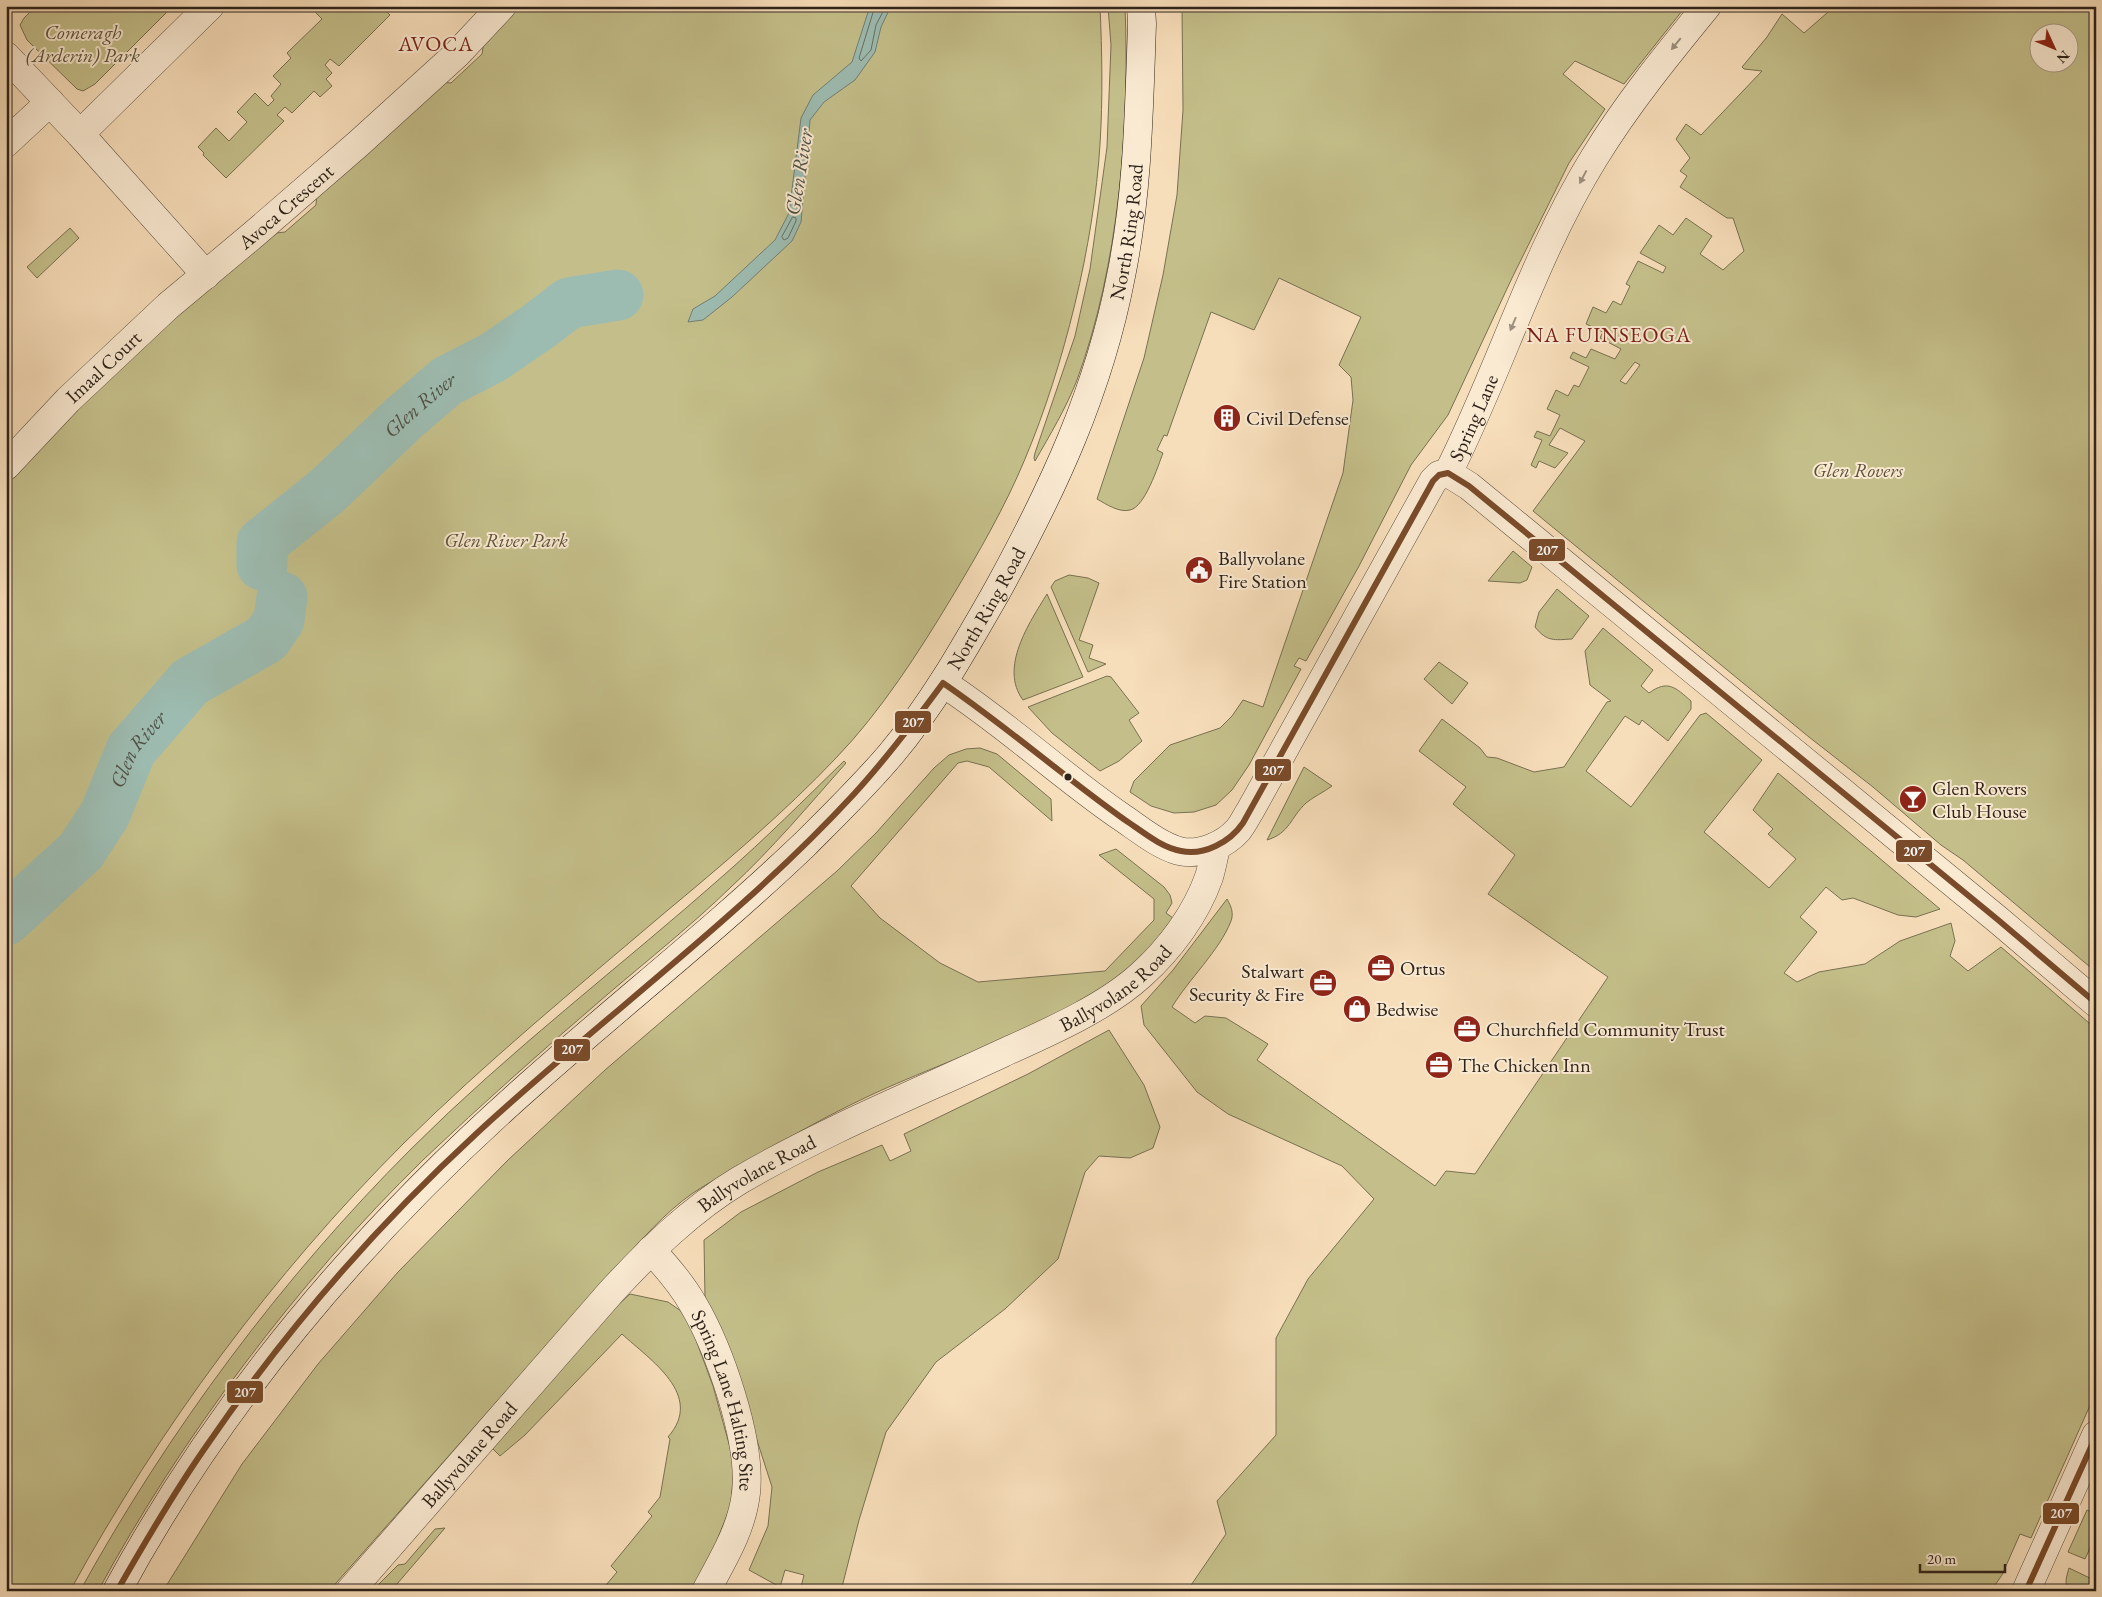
<svg xmlns="http://www.w3.org/2000/svg" width="2102" height="1597" font-family="'EB Garamond',serif">
<rect width="100%" height="100%" fill="#f7deba"/>
<filter id="stains"><feTurbulence type="fractalNoise" baseFrequency=".004" numOctaves="4"/><feColorMatrix values="0 0 0 0 .2 0 0 0 0 .09 0 0 0 0 .02 0 0 0 .5 -.17"/></filter>
<radialGradient id="worn" r=".72"><stop offset=".6" stop-color="#630" stop-opacity="0"/><stop offset="1" stop-color="#630" stop-opacity=".3"/></radialGradient>
<path fill="#c4bf8a" stroke="#797152" fill-rule="evenodd" d="M 36,6 L 173,6 L 95,84 L 83,91 L 77,89 L 27,40 L 20,25 L 24,18 Z
M 309,6 L 381,6 L 390,15 L 339,66 L 330,59 L 325,65 L 332,73 L 326,79 L 332,86 L 320,97 L 314,91 L 292,113 L 285,107 L 277,115 L 284,121 L 226,178 L 203,155 L 204,153 L 198,147 L 216,128 L 229,141 L 247,122 L 237,112 L 255,93 L 268,106 L 274,100 L 271,96 L 281,84 L 273,76 L 291,58 L 287,53 L 322,19 Z
M 516,6 L 1100,6 C 1102,52 1103,98 1100,144 C 1094,244 1064,366 1025,459 C 1005,507 979,552 952,597 C 919,652 881,711 837,757 C 783,814 722,865 662,915 C 575,989 486,1062 404,1143 C 272,1275 160,1427 70,1591 L 6,1591 L 6,485 L 53,431 L 108,379 L 268,234 L 285,232 L 316,205 L 317,190 L 440,82 L 451,83 L 482,54 L 484,41 Z
M 1108,6 L 1125,6 C 1130,127 1119,265 1077,380 C 1066,408 1050,435 1035,461 L 1034,458 L 1035,453 L 1075,336 L 1090,269 L 1107,147 L 1111,45 Z
M 1182,6 L 1686,6 L 1624,84 L 1575,61 L 1563,74 L 1605,109 L 1569,163 L 1512,278 L 1448,415 L 1411,465 L 1359,566 L 1306,661 L 1299,658 L 1294,666 L 1301,669 L 1249,765 L 1232,790 L 1216,805 L 1194,812 L 1174,813 L 1151,806 L 1130,792 L 1134,781 L 1170,745 L 1220,728 L 1232,716 L 1243,700 L 1263,707 L 1343,473 L 1353,400 L 1351,377 L 1339,365 L 1361,317 L 1279,278 L 1254,330 L 1211,312 L 1167,436 L 1164,435 L 1157,450 L 1163,453 C 1158,466 1145,507 1130,510 C 1119,513 1106,504 1097,499 L 1144,358 L 1163,275 L 1177,195 L 1183,110 Z
M 1835,6 L 2096,6 L 2096,972 L 1963,860 L 1941,845 L 1873,787 L 1809,737 L 1533,511 L 1585,441 L 1560,428 L 1549,445 L 1568,453 L 1555,468 L 1539,461 L 1536,468 L 1531,465 L 1542,440 L 1534,437 L 1537,431 L 1550,436 L 1560,415 L 1547,409 L 1556,390 L 1568,396 L 1574,385 L 1579,387 L 1589,367 L 1570,358 L 1573,352 L 1586,358 L 1591,349 L 1615,359 L 1621,349 L 1600,338 L 1603,332 L 1586,324 L 1593,307 L 1606,313 L 1613,301 L 1621,305 L 1630,286 L 1626,284 L 1638,261 L 1663,273 L 1666,267 L 1640,253 L 1659,225 L 1673,235 L 1686,218 L 1712,236 L 1700,254 L 1723,270 L 1744,251 L 1733,218 L 1727,218 L 1680,187 L 1687,176 L 1680,171 L 1690,158 L 1676,139 L 1686,124 L 1701,135 L 1762,71 L 1744,69 L 1742,67 L 1767,37 L 1782,14 L 1804,33 ZM 2070,32 L 2070,62 L 2040,62 L 2040,32 ZM 1635,362 L 1640,365 L 1626,384 L 1620,381 Z
M 70,228 L 79,238 L 37,278 L 27,267 Z
M 1513,551 L 1532,567 L 1527,580 L 1520,583 L 1488,581 Z
M 1069,575 L 1088,578 L 1099,583 L 1079,640 L 1093,645 L 1089,658 L 1106,664 L 1088,672 L 1051,587 L 1055,581 Z
M 1557,589 L 1589,616 L 1572,639 C 1554,640 1547,642 1535,627 L 1539,612 Z
M 1047,594 L 1083,677 L 1023,700 C 999,668 1029,623 1047,594 Z
M 1603,628 L 1653,670 L 1641,686 L 1649,693 C 1668,679 1676,688 1691,701 L 1691,709 L 1668,741 L 1642,720 L 1639,725 L 1625,716 L 1586,771 L 1631,807 L 1700,715 L 1706,713 L 1762,760 L 1704,832 L 1769,888 L 1796,859 L 1768,834 L 1773,829 L 1753,810 L 1778,773 L 1940,909 L 1916,917 L 1898,915 L 1853,898 L 1842,900 L 1826,887 L 1800,917 L 1817,932 L 1784,973 L 1797,982 L 1819,972 L 1865,964 L 1900,941 L 1951,923 L 1955,941 L 1950,956 L 1968,971 L 2001,947 L 2096,1029 L 2096,1392 L 2031,1538 L 2020,1534 L 2002,1575 L 1991,1591 L 1983,1591 L 1980,1588 L 1978,1591 L 1187,1591 L 1226,1534 L 1217,1501 L 1276,1435 L 1276,1338 L 1308,1279 L 1374,1199 L 1342,1166 L 1228,1114 L 1197,1092 L 1144,1025 L 1141,1006 L 1173,970 L 1227,899 C 1231,906 1234,913 1231,921 C 1220,950 1188,980 1172,1007 L 1195,1023 L 1205,1016 L 1226,1018 L 1268,1044 L 1257,1060 L 1435,1186 L 1446,1171 L 1475,1174 L 1608,977 L 1488,894 L 1515,855 L 1453,804 L 1466,787 L 1419,751 L 1442,719 L 1480,748 L 1487,757 L 1497,758 L 1534,772 L 1564,767 L 1607,702 L 1611,701 L 1590,685 L 1585,651 Z
M 1439,662 L 1468,683 L 1452,704 L 1424,679 Z
M 1107,676 L 1111,677 L 1139,713 L 1129,720 L 1142,741 L 1119,761 L 1100,771 L 1052,733 L 1028,707 Z
M 980,748 L 997,754 L 1051,799 L 1052,821 L 989,767 L 967,761 L 958,763 L 851,886 L 880,918 L 940,963 L 978,982 L 1105,971 L 1154,920 L 1154,899 L 1099,855 L 1116,849 L 1164,887 L 1170,895 L 1172,903 L 1166,913 L 1173,918 C 1132,1001 953,1056 871,1095 C 828,1115 786,1139 745,1163 C 728,1173 709,1182 693,1193 C 664,1213 641,1241 617,1266 L 329,1591 L 163,1591 L 242,1464 L 318,1364 L 398,1272 L 508,1160 L 605,1070 L 837,871 L 876,833 L 934,768 L 949,755 L 966,749 Z
M 844,761 L 846,763 C 809,805 772,849 731,887 C 692,925 649,959 608,994 C 545,1048 483,1103 423,1160 C 297,1283 182,1436 98,1591 L 80,1591 C 169,1430 281,1279 411,1149 C 509,1051 620,967 724,875 C 765,839 804,800 844,761 Z
M 1304,767 L 1332,786 C 1324,792 1313,797 1306,803 C 1290,818 1290,833 1267,840 Z
M 1109,1030 L 1144,1085 L 1160,1127 L 1153,1148 L 1130,1158 L 1099,1156 L 1085,1172 L 1058,1259 L 1005,1309 L 936,1362 L 886,1432 L 859,1520 L 841,1591 L 800,1591 L 804,1575 L 785,1570 L 780,1587 L 749,1570 L 768,1526 L 772,1487 L 721,1328 L 705,1298 L 704,1240 L 741,1212 L 818,1172 L 882,1145 L 890,1161 L 911,1151 L 904,1134 L 1028,1074 Z
M 630,1294 L 668,1302 L 681,1311 L 689,1321 L 713,1386 L 734,1462 L 731,1505 L 708,1563 L 692,1591 L 601,1591 L 617,1572 L 611,1566 L 652,1516 L 648,1512 L 660,1497 L 670,1439 L 668,1437 C 705,1395 650,1360 622,1334 L 525,1435 L 500,1456 L 492,1448 L 615,1308 Z
M 2087,1510 L 2096,1514 L 2096,1535 L 2085,1559 L 2068,1552 Z
M 445,1528 L 391,1591 L 372,1591 L 398,1565 L 405,1564 L 435,1529 Z
M 2069,1568 L 2096,1581 L 2096,1591 L 2070,1591 C 2063,1584 2067,1576 2069,1568 Z"/>
<path fill="#9dbcb1" stroke="#717f75" d="M 870,6 L 891,6 L 881,27 L 875,52 L 855,80 L 824,102 L 810,120 L 801,222 L 792,241 L 732,297 L 703,320 L 688,322 L 693,309 L 715,296 L 775,240 L 789,213 L 801,118 L 813,95 L 852,62 Z"/>
<g fill="none" stroke-linecap="round" stroke-linejoin="round">
<path stroke="#667066" stroke-width="1" d="M 875,6 L 859,58 L 861,61 L 871,50 L 876,25 L 886,6
M 793,217 L 796,218 L 796,221 L 788,238 L 784,240 L 782,237 Z"/>
<g stroke="#9dbcb1" stroke-width="51">
<path id="s1" d="M 262,565 L 262,543 L 326,492 L 405,417 L 447,381 L 492,358 L 539,326 L 569,303 L 618,295"/>
<path id="s2" d="M 6,920 L 81,851 L 105,814 L 131,750 L 190,682 L 266,639 L 279,620 L 282,597"/>
</g>
<defs>
<g id="minor">
<path d="M 6,56 L 80,134 L 206,275"/>
<path d="M 80,134 L 210,6"/>
<path d="M 6,143 L 50,102"/>
<path id="s3" d="M 6,466 L 68,400 L 168,306 L 253,235 L 358,144 L 457,54 L 502,6"/>
<path id="s4" d="M 1448,473 C 1500,370 1533,257 1594,158 C 1627,104 1667,55 1707,6"/>
<path id="s5" d="M 651,1250 C 667,1267 681,1283 693,1304 C 719,1348 752,1441 746,1493 C 742,1529 723,1559 706,1591"/>
<path id="s6" d="M 350,1591 L 611,1292 C 650,1250 690,1210 740,1180 C 824,1131 915,1094 1003,1053 C 1047,1033 1105,1008 1141,975 C 1170,949 1196,914 1209,877 C 1212,867 1214,857 1216,847"/>
</g>
<path id="tertiary" d="M 943,683 C 1005,723 1059,774 1120,816 C 1138,828 1158,845 1179,851 C 1199,856 1225,845 1238,830 C 1243,824 1246,817 1250,811 L 1433,481 L 1439,475 L 1448,473 L 1469,486 L 1997,919 L 2096,1003
M 2026,1591 L 2096,1435"/>
<g id="secondary">
<path id="s7" d="M 117,1591 C 222,1397 368,1227 533,1082 C 623,1002 717,928 804,845 C 834,815 864,786 891,754 C 933,704 965,647 997,591 C 1053,489 1099,391 1121,276 C 1138,193 1139,108 1142,24 L 1141,6"/>
</g>
</defs>
<use href="#minor" stroke="#605242" stroke-width="29"/>
<use href="#tertiary" stroke="#605242" stroke-width="29"/>
<use href="#secondary" stroke="#2e231a" stroke-width="29"/>
<use href="#minor" stroke="#faead2" stroke-width="28"/>
<use href="#tertiary" stroke="#faead2" stroke-width="28"/>
<use href="#secondary" stroke="#faead2" stroke-width="28"/>
<defs>
<path id="bus-1" d="M 117,1591 C 145,1542 173,1494 205,1448 C 283,1334 374,1228 476,1134 C 600,1019 739,919 854,794 C 886,759 915,721 943,683 C 1006,726 1063,776 1125,820 C 1142,831 1160,847 1181,851 C 1204,856 1230,842 1243,823 L 1433,481 L 1439,475 L 1448,473 L 1469,486 L 1997,919 L 2096,1003
M 2026,1591 L 2096,1436"/>
</defs>
<use href="#bus-1" stroke="#faead2" stroke-width="10"/>
<use href="#bus-1" stroke="#7a4b2a" stroke-width="6"/>
</g>
<defs><path id="oneway-solid" d="M-6-.8H1V-3.2L6.5 0L1 3.2V.8H-6Z" transform="scale(1.25)"/></defs>
<g fill="#9e907f">
<use href="#oneway-solid" transform="translate(1676 44) rotate(129)"/>
<use href="#oneway-solid" transform="translate(1583 177) rotate(118)"/>
<use href="#oneway-solid" transform="translate(1513 324) rotate(113)"/>
</g>
<defs>
<symbol id="building-disc" viewBox="-11 -11 22 22"><circle r="9.5" fill="#8f2418" stroke="#faead2"/><path d="M-4-6H4V6H1V3H-1V6H-4ZM-2.5-4.3h1.7v1.8h-1.7ZM.8-4.3h1.7v1.8H.8ZM-2.5-1h1.7V.8h-1.7ZM.8-1h1.7V.8H.8Z" fill="#fff"/></symbol>
<symbol id="civic-disc" viewBox="-11 -11 22 22"><circle r="9.5" fill="#8f2418" stroke="#faead2"/><path d="M-.6-6.5H3V-4.5H.6V-3L4-1V1h2V6H-6V1h2V-1L-.6-3ZM-1.2 2.5V6h2.4V2.5Z" fill="#fff"/></symbol>
<symbol id="bar-disc" viewBox="-11 -11 22 22"><circle r="9.5" fill="#8f2418" stroke="#faead2"/><path d="M-6-5H6L.8 .8V4.5H3.5V6h-7V4.5H-.8V.8Z" fill="#fff"/></symbol>
<symbol id="office-disc" viewBox="-11 -11 22 22"><circle r="9.5" fill="#8f2418" stroke="#faead2"/><path d="M-6-3h4V-5.5h4V-3h4V5H-6ZM-1-4.5V-3h2v-1.5ZM-6 0V1H6V0Z" fill="#fff"/></symbol>
<symbol id="shop-disc" viewBox="-11 -11 22 22"><circle r="9.5" fill="#8f2418" stroke="#faead2"/><path d="M-5-2.5h2.3a2.7 3.5 0 0 1 5.4 0H5L5.5 6h-11ZM-1.5-2.5h3a1.5 2.3 0 0 0-3 0Z" fill="#fff"/></symbol>
</defs>
<g fill-rule="evenodd">
<use href="#building-disc" x="1211" y="402" width="32" height="32"/>
<use href="#civic-disc" x="1183" y="554" width="32" height="32"/>
<use href="#bar-disc" x="1897" y="783" width="32" height="32"/>
<use href="#office-disc" x="1365" y="952" width="32" height="32"/>
<use href="#office-disc" x="1307" y="967" width="32" height="32"/>
<use href="#shop-disc" x="1341" y="993" width="32" height="32"/>
<use href="#office-disc" x="1451" y="1013" width="32" height="32"/>
<use href="#office-disc" x="1423" y="1049" width="32" height="32"/>
</g>
<circle fill="#2e231a" stroke="#faead2" stroke-width="2" cx="1068" cy="777" r="4.5"/>
<g text-anchor="middle" stroke-width="4" stroke-linejoin="round" paint-order="stroke">
<g font-size="20" font-style="italic" fill="#5b523c" stroke="#faead2">
<text x="83" y="39">Comeragh<tspan x="83" dy="23">(Arderin) Park</tspan></text>
<text x="1858" y="477">Glen Rovers</text>
<text x="506" y="547">Glen River Park</text>
</g>
<g font-size="20" fill="#2e231a" stroke="#faead2">
<text dy="7" stroke="none"><textPath href="#s3" startOffset="382">Avoca Crescent</textPath></text>
<text dy="7" stroke="none"><textPath href="#s7" startOffset="1726">North Ring Road</textPath></text>
<text dy="7" stroke="none"><textPath href="#s3" startOffset="139">Imaal Court</textPath></text>
<text dy="7" stroke="none"><textPath href="#s4" startOffset="61">Spring Lane</textPath></text>
<text dy="7" stroke="none"><textPath href="#s7" startOffset="1321">North Ring Road</textPath></text>
<text dy="7" stroke="none"><textPath href="#s6" startOffset="991">Ballyvolane Road</textPath></text>
<text dy="7" stroke="none"><textPath href="#s6" startOffset="586">Ballyvolane Road</textPath></text>
<text dy="7" stroke="none"><textPath href="#s5" startOffset="171">Spring Lane Halting Site</textPath></text>
<text dy="7" stroke="none"><textPath href="#s6" startOffset="181">Ballyvolane Road</textPath></text>
</g>
<g font-size="20" fill="#2e231a" stroke="#faead2" text-anchor="start">
<text x="1246" y="425">Civil Defense</text>
<text x="1218" y="565">Ballyvolane<tspan x="1218" dy="23">Fire Station</tspan></text>
<text x="1932" y="795">Glen Rovers<tspan x="1932" dy="23">Club House</tspan></text>
<text x="1400" y="975">Ortus</text>
<text x="1304" y="978" text-anchor="end">Stalwart<tspan x="1304" dy="23">Security &amp; Fire</tspan></text>
<text x="1376" y="1016">Bedwise</text>
<text x="1486" y="1036">Churchfield Community Trust</text>
<text x="1458" y="1072">The Chicken Inn</text>
</g>
<g font-size="21" letter-spacing="1" fill="#7a1f14" stroke="#faead2">
<text x="436" y="51">AVOCA</text>
<text x="1609" y="342">NA FUINSEOGA</text>
</g>
<g font-size="21" font-style="italic" fill="#4f5147" stroke="#faead2">
<text transform="translate(799 172) rotate(-81)" y="7">Glen River</text>
<text dy="7" stroke="none"><textPath href="#s1" startOffset="232">Glen River</textPath></text>
<text dy="7" stroke="none"><textPath href="#s2" startOffset="219">Glen River</textPath></text>
</g>
</g>
<g stroke="#faead2" stroke-width="2">
<rect x="1528" y="538" width="38" height="24" rx="5" fill="#7a4b2a"/>
<rect x="894" y="710" width="38" height="24" rx="5" fill="#7a4b2a"/>
<rect x="1254" y="758" width="38" height="24" rx="5" fill="#7a4b2a"/>
<rect x="1895" y="839" width="38" height="24" rx="5" fill="#7a4b2a"/>
<rect x="553" y="1038" width="38" height="24" rx="5" fill="#7a4b2a"/>
<rect x="226" y="1380" width="38" height="24" rx="5" fill="#7a4b2a"/>
<rect x="2042" y="1502" width="38" height="23" rx="5" fill="#7a4b2a"/>
</g>
<g font-size="14" text-anchor="middle" font-weight="bold" fill="#fff">
<text x="1547" y="555">207</text>
<text x="913" y="727">207</text>
<text x="1273" y="775">207</text>
<text x="1914" y="856">207</text>
<text x="572" y="1054">207</text>
<text x="245" y="1397">207</text>
<text x="2061" y="1518">207</text>
</g>
<rect width="2102" height="1597" fill="none" stroke="#f7deba" stroke-width="25"/>
<rect x="8" y="8" width="2087" height="1582" fill="none" stroke="#2e231a" stroke-width="2.5"/>
<rect x="12" y="12" width="2077" height="1572" fill="none" stroke="#2e231a"/>
<g transform="translate(2054 48) rotate(134)"><circle r="24" fill="#faead2" stroke="#a89a88"/>
<path d="M0-4L9 19L0 12L-9 19Z" fill="#8f2418"/>
<text y="-8" font-size="14" font-weight="bold" text-anchor="middle" fill="#2e231a">N</text>
</g>
<path d="M1920 1564v8h85v-8" fill="none" stroke="#2e231a" stroke-width="2.5"/>
<text x="1927" y="1564" font-size="15" fill="#2e231a" stroke="#faead2" stroke-width="4" paint-order="stroke">20 m</text>
<rect width="100%" height="100%" filter="url(#stains)"/>
<rect width="100%" height="100%" fill="url(#worn)"/>
</svg>
